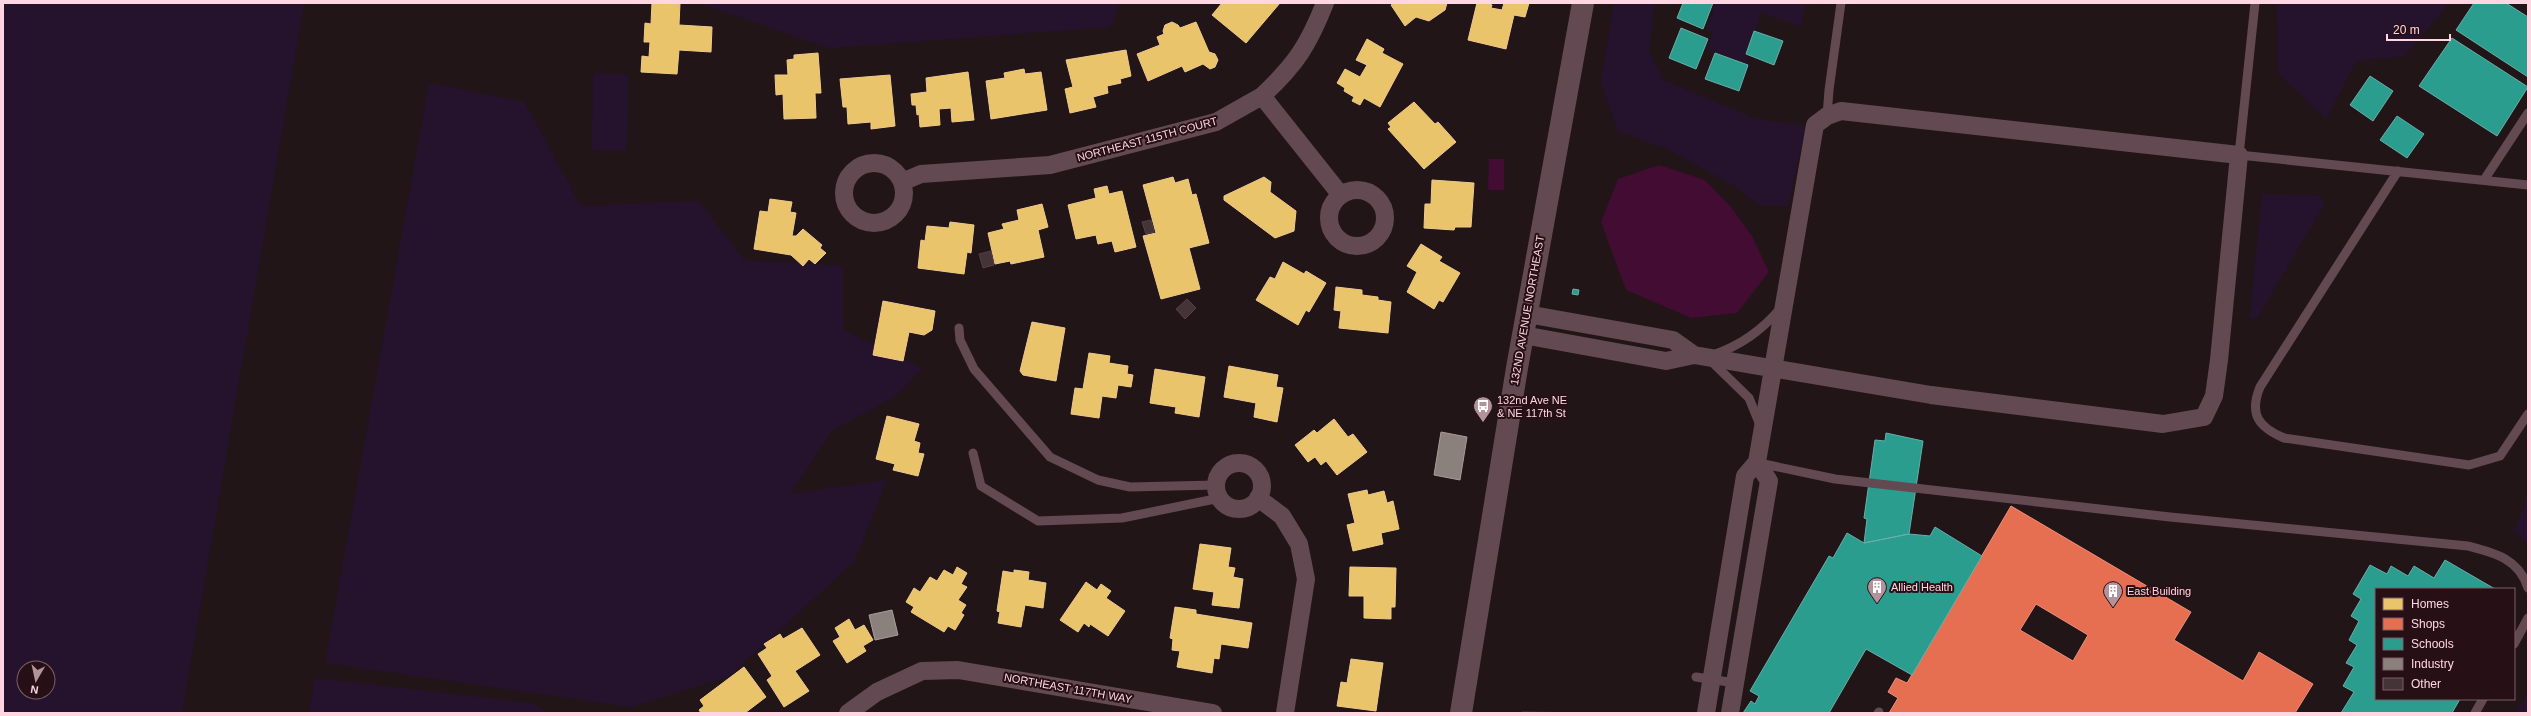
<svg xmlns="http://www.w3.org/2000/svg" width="2531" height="716" font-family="Helvetica,sans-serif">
<rect width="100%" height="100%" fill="#221518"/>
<path fill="#25132e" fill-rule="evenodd" d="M 3,3 L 304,3 L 182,713 L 3,713 ZM 24,668 L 48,668 L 48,692 L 24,692 Z
M 699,3 L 1120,3 L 1110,27 L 829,48 Z
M 1614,3 L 1655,3 L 1649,51 L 1663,80 L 1756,119 L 1806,126 L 1788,206 L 1759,205 L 1733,185 L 1669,150 L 1618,131 L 1601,82 Z
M 1716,3 L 1805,3 L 1801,27 L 1761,12 L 1746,56 L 1749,64 L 1707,50 L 1713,32 L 1706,30 Z
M 2277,3 L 2449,3 L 2405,56 L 2356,61 L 2326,119 L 2278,73 Z
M 593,73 L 628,74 L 627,150 L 592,150 Z
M 429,83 L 524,102 L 581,206 L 699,201 L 744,260 L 843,266 L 843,330 L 922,368 L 896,396 L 831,431 L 791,494 L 887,480 L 854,562 L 728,677 L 631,707 L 325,663 Z
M 2262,194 L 2321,196 L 2324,205 L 2257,318 L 2250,318 Z
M 2528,497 L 2528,544 L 2514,531 Z
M 315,678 L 532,703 L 549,713 L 309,713 Z
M 2528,692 L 2528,713 L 2516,713 Z"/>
<path fill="#420c33" d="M 1489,159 L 1504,159 L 1504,190 L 1488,190 Z
M 1659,165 L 1705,180 L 1731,207 L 1752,236 L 1769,272 L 1737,313 L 1691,318 L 1626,290 L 1601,222 L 1618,179 Z"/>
<path fill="#e9c46a" stroke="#f0c98e" d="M 652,3 L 680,3 L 679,25 L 712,27 L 711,52 L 679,50 L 677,74 L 641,72 L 642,56 L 649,57 L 650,42 L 644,42 L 645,23 L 651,24 Z
M 1222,3 L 1280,3 L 1246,43 L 1212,15 Z
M 1394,3 L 1447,3 L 1445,10 L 1429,21 L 1416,17 L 1405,26 L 1391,5 Z
M 1477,3 L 1486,3 L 1492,5 L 1491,8 L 1502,10 L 1504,3 L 1529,3 L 1525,17 L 1514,15 L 1506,49 L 1468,40 Z
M 1172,22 L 1178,25 L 1180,28 L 1196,22 L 1209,52 L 1215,54 L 1218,60 L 1215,67 L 1210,69 L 1203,64 L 1185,72 L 1182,66 L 1148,81 L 1137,54 L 1160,45 L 1157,37 L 1164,34 L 1163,31 L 1165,25 Z
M 1367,39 L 1384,49 L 1382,53 L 1403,64 L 1380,107 L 1364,98 L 1360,105 L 1352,101 L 1354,97 L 1344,91 L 1345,88 L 1337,83 L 1345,69 L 1360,77 L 1367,65 L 1356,60 Z
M 1126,50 L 1131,76 L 1120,79 L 1121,83 L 1107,86 L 1108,93 L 1093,97 L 1096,107 L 1070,113 L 1065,89 L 1073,87 L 1066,60 Z
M 818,53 L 821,93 L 815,93 L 816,118 L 784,119 L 783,94 L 776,95 L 775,75 L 788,75 L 787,60 L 794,59 L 794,55 Z
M 1024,69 L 1025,74 L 1041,72 L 1047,110 L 991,119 L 986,81 L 1005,78 L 1004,73 Z
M 968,72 L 974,120 L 952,122 L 951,108 L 939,109 L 940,125 L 920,127 L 919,114 L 917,115 L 916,105 L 912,105 L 911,94 L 927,92 L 926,78 Z
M 890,75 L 895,126 L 871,129 L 871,122 L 848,124 L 847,107 L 843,107 L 840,79 Z
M 1414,102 L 1435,124 L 1438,122 L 1456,142 L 1424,169 L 1388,129 L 1391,127 L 1388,123 Z
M 1173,177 L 1175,183 L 1188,179 L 1192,195 L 1196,194 L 1209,243 L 1189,248 L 1200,289 L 1161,299 L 1143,236 L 1156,233 L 1143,185 Z
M 1264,177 L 1271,182 L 1270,192 L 1296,211 L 1294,231 L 1275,238 L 1224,200 L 1224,196 Z
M 1432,180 L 1474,183 L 1471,227 L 1455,227 L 1454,230 L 1424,228 L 1425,204 L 1431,204 Z
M 1107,186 L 1109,194 L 1122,191 L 1136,247 L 1115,252 L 1112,241 L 1098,244 L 1096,235 L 1076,239 L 1068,205 L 1096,198 L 1094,189 Z
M 770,199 L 792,202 L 790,212 L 796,213 L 792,236 L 796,236 L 803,229 L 822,245 L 820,248 L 826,253 L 815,264 L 809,259 L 803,266 L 791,255 L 754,249 L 760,211 L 768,212 Z
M 1042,204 L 1048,227 L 1038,230 L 1044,257 L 1011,264 L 1010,261 L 995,264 L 988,233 L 1004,229 L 1002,224 L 1019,220 L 1017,210 Z
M 950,222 L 974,225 L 971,253 L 967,252 L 964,274 L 918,268 L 921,240 L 925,241 L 927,226 L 949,228 Z
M 1421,244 L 1442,257 L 1439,261 L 1460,273 L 1443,302 L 1439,300 L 1434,309 L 1407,292 L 1417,272 L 1407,266 Z
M 1283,262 L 1304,274 L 1306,271 L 1326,283 L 1309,312 L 1306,310 L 1298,325 L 1256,300 L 1270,277 L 1275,279 Z
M 1336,287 L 1362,290 L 1362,295 L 1378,297 L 1378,300 L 1391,302 L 1388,333 L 1339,328 L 1341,311 L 1334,310 Z
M 883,301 L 935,311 L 932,330 L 924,335 L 909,332 L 903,361 L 873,355 Z
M 1032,322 L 1065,328 L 1056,381 L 1023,375 L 1020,371 Z
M 1089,353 L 1110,356 L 1109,363 L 1128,366 L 1127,374 L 1133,375 L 1131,387 L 1118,385 L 1116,398 L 1102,396 L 1099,418 L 1071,414 L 1075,388 L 1083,389 Z
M 1229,366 L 1278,375 L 1276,387 L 1283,388 L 1277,422 L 1254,417 L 1256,403 L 1224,397 Z
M 1155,369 L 1205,377 L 1199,417 L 1175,413 L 1176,407 L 1150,403 Z
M 887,416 L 919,424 L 914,441 L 920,443 L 918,453 L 924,454 L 918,476 L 893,470 L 895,464 L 876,459 Z
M 1334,419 L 1348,437 L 1353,434 L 1367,452 L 1337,475 L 1326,461 L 1321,465 L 1315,457 L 1308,462 L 1295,445 L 1314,430 L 1317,433 Z
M 1367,490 L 1368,495 L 1384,491 L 1387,503 L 1393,501 L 1399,529 L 1381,533 L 1383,544 L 1353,551 L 1347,525 L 1355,523 L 1348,494 Z
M 1200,544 L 1231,548 L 1228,567 L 1235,568 L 1233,577 L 1243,579 L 1239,608 L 1212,605 L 1214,592 L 1193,589 Z
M 957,567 L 967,573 L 961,584 L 967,587 L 958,600 L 966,605 L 961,613 L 964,615 L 955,630 L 948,626 L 944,632 L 911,612 L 914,607 L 906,602 L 914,588 L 920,592 L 930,577 L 937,581 L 944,570 L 953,575 Z
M 1350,567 L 1396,568 L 1395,607 L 1391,607 L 1391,619 L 1364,618 L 1364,596 L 1349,596 Z
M 1014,570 L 1029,572 L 1028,580 L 1046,583 L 1043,608 L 1025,605 L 1021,627 L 998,623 L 1000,612 L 997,611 L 1003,571 L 1014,573 Z
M 1086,582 L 1097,590 L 1101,584 L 1111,591 L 1106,598 L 1125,611 L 1108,636 L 1090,624 L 1089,627 L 1084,623 L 1078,632 L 1060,620 Z
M 1175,607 L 1196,610 L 1196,614 L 1252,623 L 1248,648 L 1221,644 L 1219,659 L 1214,658 L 1212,673 L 1177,667 L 1180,651 L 1172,650 L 1173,639 L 1170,638 Z
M 849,619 L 855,630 L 864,625 L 873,640 L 863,646 L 866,651 L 847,663 L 833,641 L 840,637 L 835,628 Z
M 802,628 L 820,655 L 795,671 L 809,691 L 784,707 L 767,680 L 772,676 L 758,654 L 767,648 L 764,644 L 780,634 L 783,639 Z
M 1351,659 L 1383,663 L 1376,711 L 1337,706 L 1341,682 L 1347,683 Z
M 744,667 L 766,697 L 745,713 L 701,713 L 699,710 L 704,706 L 700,700 Z"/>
<path fill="#e76f51" stroke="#ee8e7c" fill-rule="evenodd" d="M 2011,506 L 2191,612 L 2174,640 L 2243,681 L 2259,652 L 2313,684 L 2295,713 L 1889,713 L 1898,698 L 1888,692 L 1896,678 L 1907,683 ZM 2036,604 L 2088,635 L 2073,661 L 2020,630 Z"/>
<path fill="#2a9d8f" stroke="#6aaea8" d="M 1683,3 L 1713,3 L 1703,29 L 1677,18 Z
M 2474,3 L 2506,3 L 2528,17 L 2528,77 L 2456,30 Z
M 1681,28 L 1708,39 L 1696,69 L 1669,58 Z
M 1754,31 L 1783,41 L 1774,65 L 1746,54 Z
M 2452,38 L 2528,87 L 2497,136 L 2419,86 Z
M 1715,53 L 1748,65 L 1739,91 L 1705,79 Z
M 2370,76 L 2393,91 L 2373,121 L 2350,105 Z
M 2397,116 L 2424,134 L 2407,158 L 2380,140 Z
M 1573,289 L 1579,290 L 1578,295 L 1572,294 Z
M 1886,433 L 1923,441 L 1909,534 L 1864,543 L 1867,519 L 1864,518 L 1875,440 L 1885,441 Z
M 1935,527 L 1982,556 L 1912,675 L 1866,649 L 1829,713 L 1743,713 L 1751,701 L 1755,704 L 1759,696 L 1750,691 L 1829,556 L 1833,558 L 1847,533 L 1864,543 L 1909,534 L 1930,536 Z
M 2445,560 L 2495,589 L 2376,589 L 2376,699 L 2460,699 L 2452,713 L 2341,713 L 2354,692 L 2343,686 L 2354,667 L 2346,663 L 2357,645 L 2349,640 L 2359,621 L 2351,616 L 2361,599 L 2353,594 L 2370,565 L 2387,574 L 2391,566 L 2408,576 L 2414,566 L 2434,578 Z"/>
<path fill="#8a817c" stroke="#ad9a9a" d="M 1441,432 L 1467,437 L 1460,480 L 1434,475 Z
M 892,610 L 898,635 L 875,640 L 869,615 Z"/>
<path fill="#443337" stroke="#554044" d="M 1151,220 L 1154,232 L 1146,234 L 1142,222 Z
M 991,251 L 994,265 L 983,268 L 979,254 Z
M 1187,299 L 1196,308 L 1185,319 L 1176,309 Z
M 1522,712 L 1586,713 L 1522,713 Z"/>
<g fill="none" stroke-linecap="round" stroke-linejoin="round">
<path stroke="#634a52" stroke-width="9" d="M 2255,3 L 2239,155 L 2528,185
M 1827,116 L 1829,90 L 1841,3
M 2398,171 L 2260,387 C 2249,414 2258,427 2284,438 L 2469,465 L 2500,456 L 2528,414
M 2484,180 L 2528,113
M 959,328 L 960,340 L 974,369 L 1050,457 L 1098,480 L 1130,487 L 1216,485
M 1713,355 C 1741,345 1761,331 1780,309
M 1710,360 L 1749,398 L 1760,425
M 973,453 L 981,486 L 1038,521 L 1122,518 L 1220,498
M 1759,463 L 1835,479 L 2170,517 L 2468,546 C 2495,553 2519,559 2528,588
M 2514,644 L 2528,618
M 1696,677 L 1735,683
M 1878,713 L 1879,712
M 2475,713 L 2483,699"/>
<path stroke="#634a52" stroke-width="18" d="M 1262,96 C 1296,64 1308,46 1325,3
M844 193a30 30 0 1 1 60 0a30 30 0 1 1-60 0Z
M 902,182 L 921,174 L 1050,165 L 1216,122 L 1262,96 L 1340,194
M1329 218a28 28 0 1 1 56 0a28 28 0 1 1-56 0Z
M 1523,335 L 1666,361 L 1694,355 L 1673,340 L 1527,314
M 1694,355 L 1931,395 L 2163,424 L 2204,417 L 2214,396 L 2219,360 L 2239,155 L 1841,111 L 1827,116 L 1815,125 L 1757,462 L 1745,476 L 1706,713
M1216 486a23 23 0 1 1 46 0a23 23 0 1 1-46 0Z
M 1258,498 L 1282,516 L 1299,544 L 1306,579 L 1285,713
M 848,713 L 877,692 L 922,671 L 958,670 L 1213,713
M 1730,713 L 1769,481 L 1757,462"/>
<path stroke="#634a52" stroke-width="22" d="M 1461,713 L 1517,368 L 1583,3"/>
</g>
<defs>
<symbol id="bus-pin" viewBox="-11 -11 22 30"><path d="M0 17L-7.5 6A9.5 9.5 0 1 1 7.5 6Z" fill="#b2929b" stroke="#271015"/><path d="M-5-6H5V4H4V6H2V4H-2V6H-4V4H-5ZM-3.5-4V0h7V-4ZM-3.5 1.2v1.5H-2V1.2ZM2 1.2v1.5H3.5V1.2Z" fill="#fff"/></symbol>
<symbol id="building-pin" viewBox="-11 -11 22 30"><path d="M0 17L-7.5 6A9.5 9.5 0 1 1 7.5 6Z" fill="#b2929b" stroke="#271015"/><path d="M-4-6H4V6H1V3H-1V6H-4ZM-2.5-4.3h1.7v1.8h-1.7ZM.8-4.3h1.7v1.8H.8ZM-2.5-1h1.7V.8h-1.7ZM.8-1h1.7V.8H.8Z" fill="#fff"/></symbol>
</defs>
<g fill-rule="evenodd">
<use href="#bus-pin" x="1472" y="395" width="22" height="30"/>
<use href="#building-pin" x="1866" y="576" width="22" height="30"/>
<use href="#building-pin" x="2102" y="580" width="22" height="30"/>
</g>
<g text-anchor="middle" stroke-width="4" stroke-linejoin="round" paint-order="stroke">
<g font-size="11" fill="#ffd6e1" stroke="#271015">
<text transform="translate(1147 139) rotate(-15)" y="4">NORTHEAST 115TH COURT</text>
<text transform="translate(1527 310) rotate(-80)" y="4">132ND AVENUE NORTHEAST</text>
<text transform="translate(1068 688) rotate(10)" y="4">NORTHEAST 117TH WAY</text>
</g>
<g font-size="11" fill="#ffd6e1" stroke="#271015" text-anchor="start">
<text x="1497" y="404">132nd Ave NE<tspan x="1497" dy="13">&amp; NE 117th St</tspan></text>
<text x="1891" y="591">Allied Health</text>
<text x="2127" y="595">East Building</text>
</g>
</g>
<rect width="2531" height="716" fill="none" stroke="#ffd6e1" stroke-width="8"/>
<rect x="2375" y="588" width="140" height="112" fill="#271015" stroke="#7d5f67"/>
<rect x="2383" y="598" width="20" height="12" fill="#e9c46a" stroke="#7d5f67"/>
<text x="2411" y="608" font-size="12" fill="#ffd6e1">Homes</text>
<rect x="2383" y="618" width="20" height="12" fill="#e76f51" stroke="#7d5f67"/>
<text x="2411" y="628" font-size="12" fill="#ffd6e1">Shops</text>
<rect x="2383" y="638" width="20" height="12" fill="#2a9d8f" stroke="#7d5f67"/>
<text x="2411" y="648" font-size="12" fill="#ffd6e1">Schools</text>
<rect x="2383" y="658" width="20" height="12" fill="#8a817c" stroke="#7d5f67"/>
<text x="2411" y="668" font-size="12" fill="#ffd6e1">Industry</text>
<rect x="2383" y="678" width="20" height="12" fill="#443337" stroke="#7d5f67"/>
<text x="2411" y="688" font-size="12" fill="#ffd6e1">Other</text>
<g transform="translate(36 680) rotate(189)"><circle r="19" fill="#271015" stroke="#7d5f67"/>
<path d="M0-3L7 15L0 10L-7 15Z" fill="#b2929b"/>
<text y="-6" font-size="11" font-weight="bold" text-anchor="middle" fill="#ffd6e1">N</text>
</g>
<path d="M2387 34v6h63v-6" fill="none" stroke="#ffd6e1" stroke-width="2"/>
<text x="2393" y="34" font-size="12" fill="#ffd6e1" stroke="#271015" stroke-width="3" paint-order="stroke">20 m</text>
</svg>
